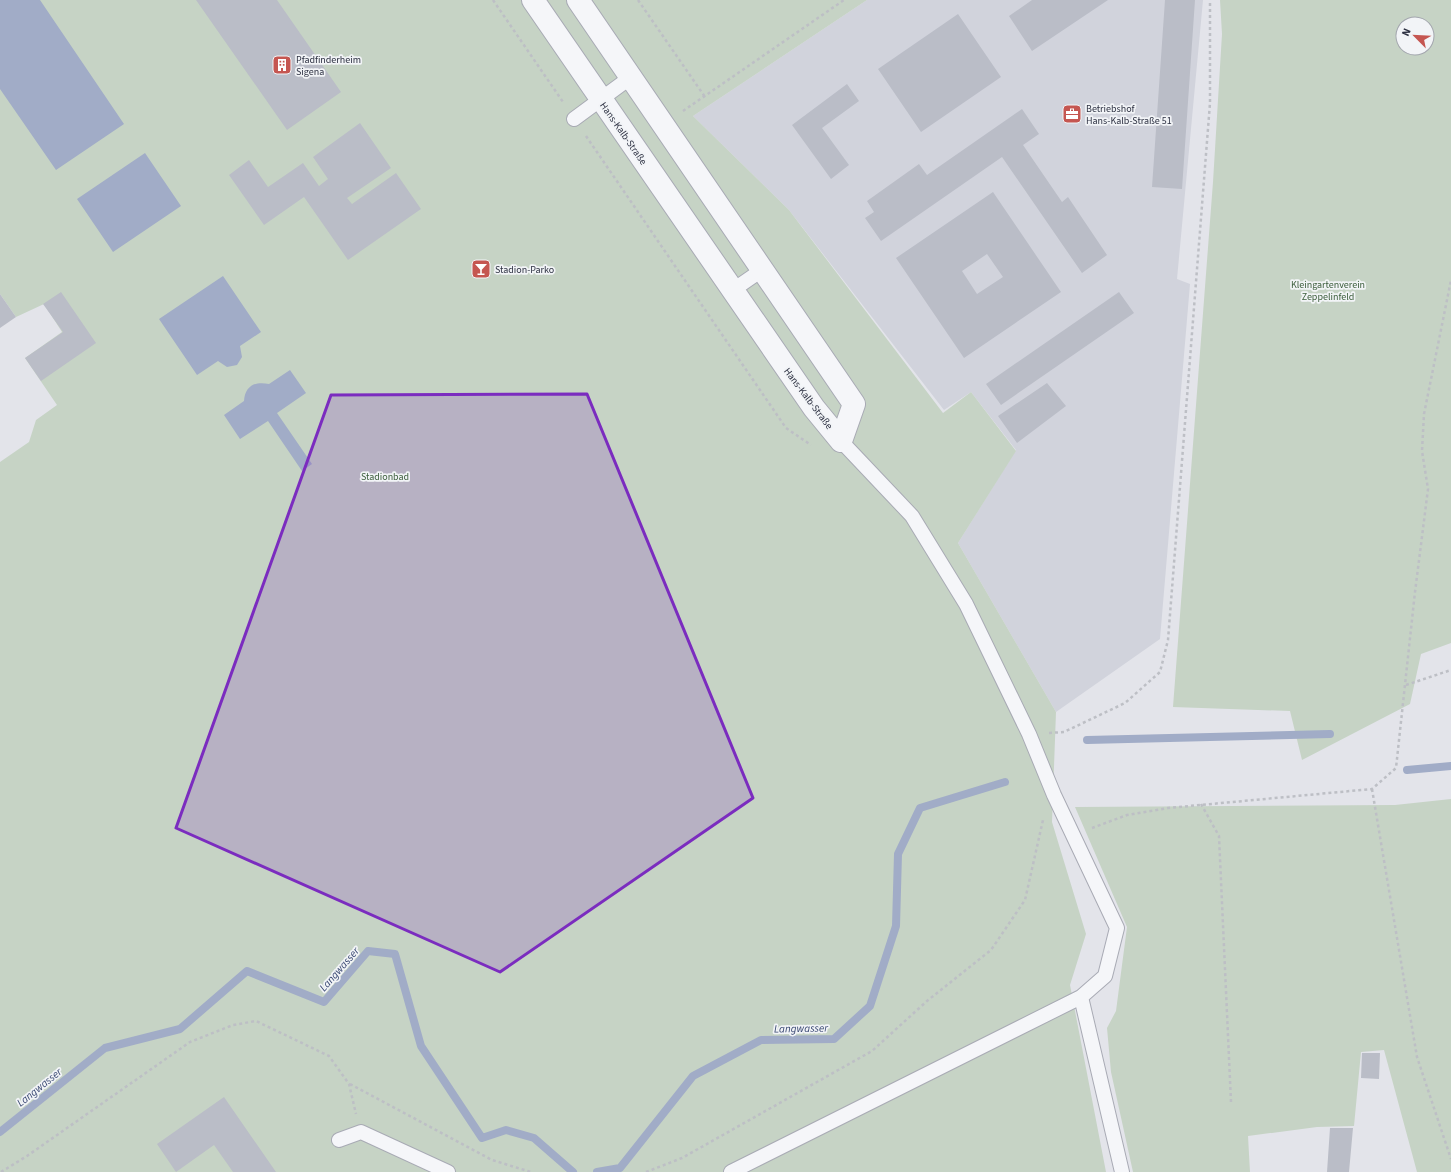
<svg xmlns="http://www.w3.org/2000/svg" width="1451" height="1172" font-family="'Source Sans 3',sans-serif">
<rect width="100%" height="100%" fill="#e3e4ea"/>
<path fill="#d1d3dc" d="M 867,0 L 1203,0 L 1177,279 L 1190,284 L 1160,639 L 1056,712 L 958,543 L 1016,450 L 971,392 L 944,410 L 789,210 L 693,116 Z"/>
<path fill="#c6d3c5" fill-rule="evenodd" d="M 0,0 L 867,0 L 693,116 L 789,210 L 943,413 L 971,392 L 1016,451 L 958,543 L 1056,712 L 1052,822 L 1086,934 L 1070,985 L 1106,1172 L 0,1172 L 0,462 L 29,442 L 36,420 L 57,405 L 25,358 L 62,332 L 44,304 L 16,317 L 0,294 Z
M 1220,0 L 1451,0 L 1451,643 L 1421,654 L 1410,704 L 1302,760 L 1290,711 L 1173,707 L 1213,182 L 1222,34 ZM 1403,24 L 1427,24 L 1427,48 L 1403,48 Z
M 1451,799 L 1451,1172 L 1417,1172 L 1384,1050 L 1361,1052 L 1354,1126 L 1317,1127 L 1248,1136 L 1250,1172 L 1133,1172 L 1111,1072 L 1107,1028 L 1116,1011 L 1127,927 L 1075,807 L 1395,805 Z"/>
<path fill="#a1acc7" d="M 0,0 L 40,0 L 124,124 L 56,170 L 0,89 Z
M 145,153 L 181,206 L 113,252 L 77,199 Z
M 223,276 L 261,332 L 240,346 L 242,357 L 237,365 L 227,367 L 218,361 L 197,375 L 159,319 Z
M 290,370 L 306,393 L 277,413 L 312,464 L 302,471 L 268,421 L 240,439 L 224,415 L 244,401 C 245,386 255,381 269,384 Z"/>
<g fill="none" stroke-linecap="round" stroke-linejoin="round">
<path stroke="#a1acc7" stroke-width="8" d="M 1087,740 L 1330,734
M 1407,770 L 1451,766
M 0,1132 L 105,1048 L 180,1029 L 247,971 L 324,1002 L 368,951 L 395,954 L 421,1046 L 482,1138 L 506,1130 L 534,1138 L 573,1172
M 597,1172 L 620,1168 L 693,1076 L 761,1040 L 834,1039 L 870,1006 L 896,926 L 898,854 L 920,808 L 1005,782"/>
</g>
<path fill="#babdc7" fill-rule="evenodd" d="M 196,0 L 277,0 L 341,92 L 287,130 Z
M 1032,0 L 1108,0 L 1032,51 L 1009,16 Z
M 1165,0 L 1195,0 L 1182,189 L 1152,187 Z
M 958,14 L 1001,77 L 921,132 L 878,69 Z
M 847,84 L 859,101 L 822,128 L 849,165 L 831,179 L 792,125 Z
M 1022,109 L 1039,134 L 1023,145 L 1062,202 L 1068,197 L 1107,255 L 1082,273 L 1002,157 L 881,241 L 865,218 L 874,212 L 867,201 L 919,164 L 927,175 Z
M 360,123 L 391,168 L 347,198 L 352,204 L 396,173 L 421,209 L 348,260 L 304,197 L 264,225 L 229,175 L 249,160 L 268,187 L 303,163 L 319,186 L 328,179 L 313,157 Z
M 993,192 L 1061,292 L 964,358 L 896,258 ZM 987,254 L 1003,277 L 977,294 L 962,271 Z
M 61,292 L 96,343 L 41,381 L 25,358 L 63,332 L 43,304 Z
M 1119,292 L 1134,313 L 1001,405 L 986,384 Z
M 0,294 L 16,317 L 0,328 Z
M 1047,383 L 1066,406 L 1017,443 L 998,416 Z
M 1362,1053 L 1380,1053 L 1379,1079 L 1361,1078 Z
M 224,1097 L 276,1172 L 233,1172 L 214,1145 L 176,1172 L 157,1144 Z
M 1330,1128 L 1353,1128 L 1349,1172 L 1327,1172 Z"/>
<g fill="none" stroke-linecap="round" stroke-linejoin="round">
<defs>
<path id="service" d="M 574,119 L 631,77
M 733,290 L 762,270
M 1081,997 L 1122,1172
M 339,1140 L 361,1132 L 448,1172
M 731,1172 L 1081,997 L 1105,976 L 1117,928 L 1054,795 L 1029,734 L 966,604 L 912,516 L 841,441"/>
<path id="minor" d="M 533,0 L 814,408 L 841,441
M 578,0 L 854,404 L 841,441"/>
</defs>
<use href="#service" stroke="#a8aab4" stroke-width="16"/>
<use href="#minor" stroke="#a8aab4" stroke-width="24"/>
<path stroke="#bdbfc5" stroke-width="2.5" stroke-dasharray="3 3" stroke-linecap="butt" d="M 493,0 L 563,102
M 638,0 L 705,97
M 683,111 L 844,0
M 586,136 L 786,428 L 811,445
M 1406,685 L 1451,670
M 1049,733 L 1064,732 L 1125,703 L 1160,672 L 1168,640 L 1210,103 L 1210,0
M 1372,789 L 1417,1057 L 1451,1159
M 1201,804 L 1219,836 L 1231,1102
M 1092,828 L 1127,815 L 1168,808 L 1372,789 L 1396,768 L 1415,592 L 1428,489 L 1422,451 L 1424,414 L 1451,280
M 350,1084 L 492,1160 L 531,1172
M 1,1172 L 27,1156 L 190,1042 L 233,1025 L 256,1021 L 329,1056 L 349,1084 L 356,1114
M 646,1172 L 682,1158 L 872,1051 L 927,1001 L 991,950 L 1025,900 L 1043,820"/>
<use href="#service" stroke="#f5f6f9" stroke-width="14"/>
<use href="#minor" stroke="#f5f6f9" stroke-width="22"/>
</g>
<path fill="#7b2cbf" fill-opacity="0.2" stroke="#7b2cbf" stroke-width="3" stroke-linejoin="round" d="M 587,394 L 753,798 L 500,972 L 176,828 L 331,395 Z"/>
<defs>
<symbol id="building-square" viewBox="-11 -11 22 22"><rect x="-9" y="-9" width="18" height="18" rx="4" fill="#c55651" stroke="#f2f4f7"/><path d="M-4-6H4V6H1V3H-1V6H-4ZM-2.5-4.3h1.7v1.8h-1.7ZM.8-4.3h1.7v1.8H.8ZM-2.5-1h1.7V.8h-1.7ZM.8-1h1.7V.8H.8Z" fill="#fff"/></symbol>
<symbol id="office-square" viewBox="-11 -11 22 22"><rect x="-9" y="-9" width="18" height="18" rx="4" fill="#c55651" stroke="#f2f4f7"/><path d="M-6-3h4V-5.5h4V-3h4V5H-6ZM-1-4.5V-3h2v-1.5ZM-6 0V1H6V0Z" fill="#fff"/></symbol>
<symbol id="bar-square" viewBox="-11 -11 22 22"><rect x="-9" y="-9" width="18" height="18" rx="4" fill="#c55651" stroke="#f2f4f7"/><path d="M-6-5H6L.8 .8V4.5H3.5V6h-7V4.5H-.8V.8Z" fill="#fff"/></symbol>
</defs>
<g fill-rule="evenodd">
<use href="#building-square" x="271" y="54" width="22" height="22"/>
<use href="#office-square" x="1061" y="103" width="22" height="22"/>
<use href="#bar-square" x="470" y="258" width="22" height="22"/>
</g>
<g text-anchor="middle" stroke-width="3.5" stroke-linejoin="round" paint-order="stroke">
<g font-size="10" fill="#2c3041" stroke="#f2f4f7" text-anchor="start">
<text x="296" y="63">Pfadfinderheim<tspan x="296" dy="12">Sigena</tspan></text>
<text x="1086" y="112">Betriebshof<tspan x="1086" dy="12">Hans-Kalb-Straße 51</tspan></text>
<text x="495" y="273">Stadion-Parko</text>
</g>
<g font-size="10" fill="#2c3041" stroke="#f2f4f7">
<text transform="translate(624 133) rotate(55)" y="4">Hans-Kalb-Straße</text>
<text transform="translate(809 398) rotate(53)" y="4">Hans-Kalb-Straße</text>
</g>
<g font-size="10" fill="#3a5c3a" stroke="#f2f4f7">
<text x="1328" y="288">Kleingartenverein<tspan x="1328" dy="12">Zeppelinfeld</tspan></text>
<text x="385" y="480">Stadionbad</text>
</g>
<g font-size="11" font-style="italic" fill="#394872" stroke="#f2f4f7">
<text transform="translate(339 969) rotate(-49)" y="4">Langwasser</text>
<text transform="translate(801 1028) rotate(-1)" y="4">Langwasser</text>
<text transform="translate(39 1087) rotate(-39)" y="4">Langwasser</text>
</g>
</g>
<g transform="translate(1415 36) rotate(294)"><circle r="19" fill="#f2f4f7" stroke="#a3a6ae"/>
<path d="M0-3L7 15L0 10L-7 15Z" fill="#c55651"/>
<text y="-6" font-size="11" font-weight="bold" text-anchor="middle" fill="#2c3041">N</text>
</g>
</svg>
